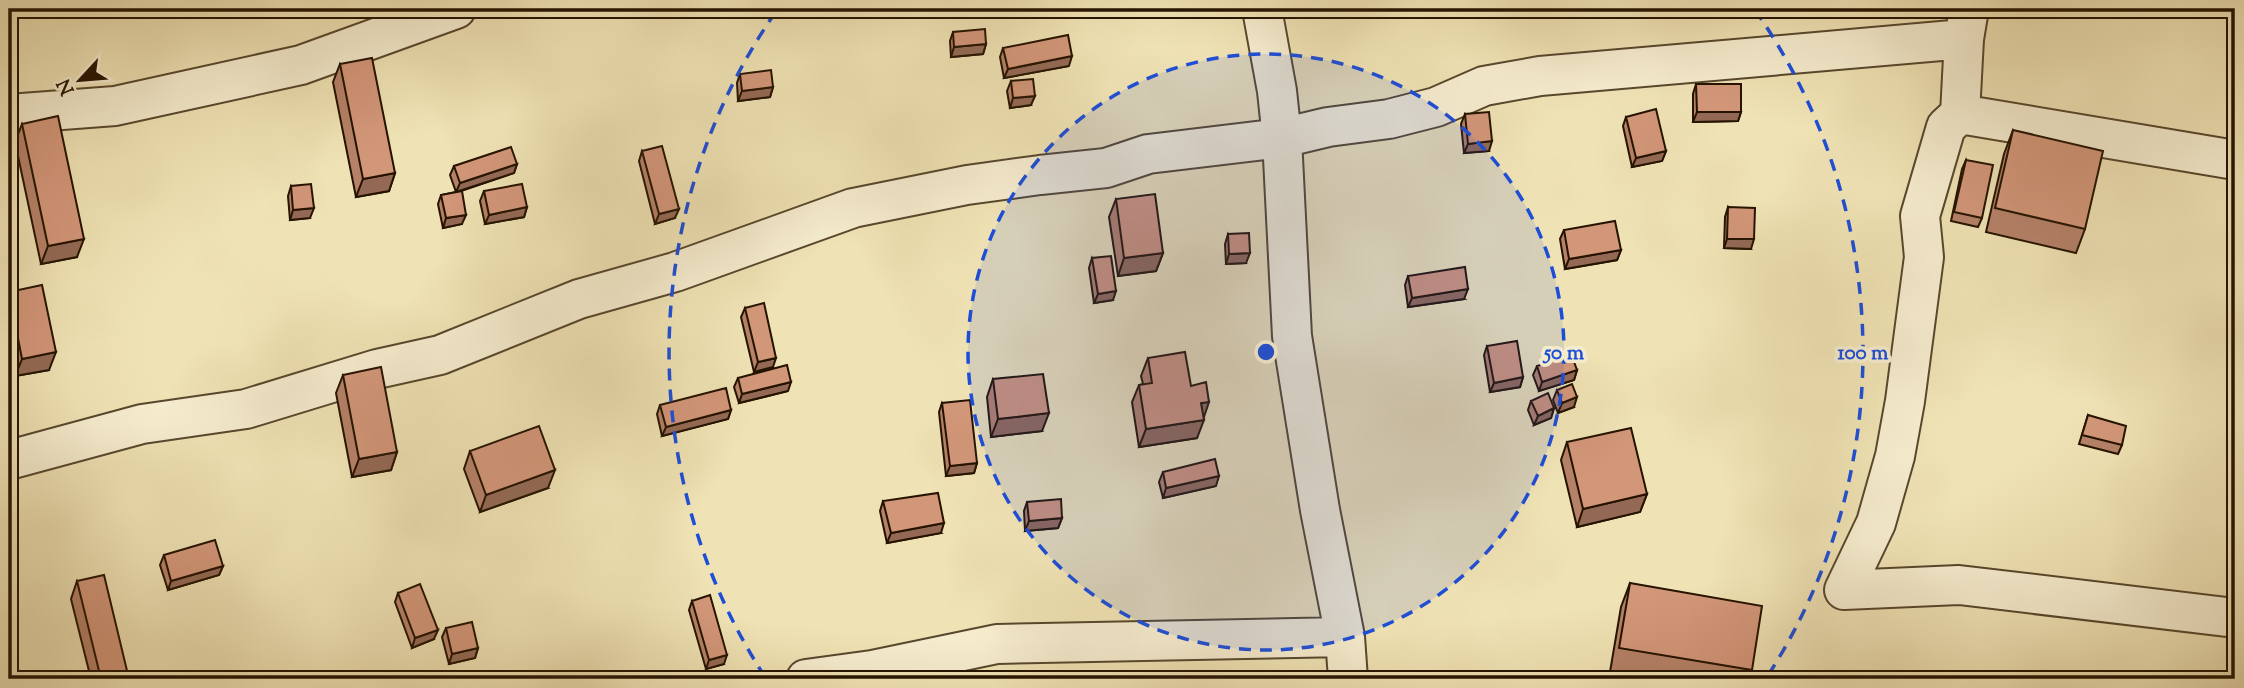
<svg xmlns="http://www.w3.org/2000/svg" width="2244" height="688" font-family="'Sorts Mill Goudy',serif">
<rect width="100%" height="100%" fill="#efe2b4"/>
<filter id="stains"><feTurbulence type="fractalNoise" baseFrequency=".00286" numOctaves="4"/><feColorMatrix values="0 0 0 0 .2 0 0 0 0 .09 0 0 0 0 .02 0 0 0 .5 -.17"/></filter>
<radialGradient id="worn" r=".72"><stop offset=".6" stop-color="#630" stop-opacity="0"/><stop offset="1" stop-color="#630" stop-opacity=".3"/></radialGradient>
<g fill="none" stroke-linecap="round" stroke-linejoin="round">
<defs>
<path id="street" d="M 1262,9 L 1277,91 L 1282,138 L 1292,336 L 1320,510 L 1345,637 L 1348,679
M 1969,9 L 1964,39 L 1960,114 L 2235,160
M 9,114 L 115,106 L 301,65 L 456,9
M 1960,114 L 1946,127 L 1920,216 L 1924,257 L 1905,401 L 1895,456 L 1876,523 L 1844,590 L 1959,585 L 2235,618
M 9,460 L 142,424 L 246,409 L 377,369 L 440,355 L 579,299 L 675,272 L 853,208 L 967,185 L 1040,175 L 1106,168 L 1148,154 L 1282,138 L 1328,127 L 1389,119 L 1436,107 L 1484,86 L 1540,76 L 1964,39
M 806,679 L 872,670 L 997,644 L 1345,637"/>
</defs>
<use href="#street" stroke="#58472d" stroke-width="42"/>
<use href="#street" stroke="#f5ecce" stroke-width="38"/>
</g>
<path fill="#b58168" stroke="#251300" stroke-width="2" d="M 953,32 L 986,44 L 983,54 L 951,57 L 950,41 Z
M 1003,48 L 1069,66 L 1004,78 L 1000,57 Z
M 340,64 L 395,173 L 389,191 L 356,197 L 333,82 Z
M 740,74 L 773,87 L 770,97 L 738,101 L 737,83 Z
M 1011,81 L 1031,105 L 1010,108 L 1007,91 Z
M 1696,84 L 1741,112 L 1738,121 L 1693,122 L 1693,94 Z
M 1465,114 L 1489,151 L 1464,153 L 1461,124 Z
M 1626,117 L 1666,151 L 1662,161 L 1632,167 L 1623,126 Z
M 22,124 L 77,257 L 41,264 L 15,142 Z
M 2013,130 L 2085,229 L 2076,253 L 1986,232 L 2004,154 Z
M 642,151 L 675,218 L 655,224 L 639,161 Z
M 1966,160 L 1982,218 L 1978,227 L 1951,221 L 1962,169 Z
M 517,164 L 514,173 L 461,191 L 462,224 L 443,228 L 438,204 L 441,195 L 456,192 L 450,175 L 454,166 Z
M 291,186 L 310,218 L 290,220 L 288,196 Z
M 484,191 L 527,207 L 524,217 L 485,224 L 480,201 Z
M 1116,199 L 1163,253 L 1156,271 L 1118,276 L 1109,217 Z
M 1728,207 L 1751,249 L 1724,248 L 1725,217 Z
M 1564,230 L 1621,250 L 1617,260 L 1565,269 L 1560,239 Z
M 1228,234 L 1246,263 L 1226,264 L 1225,244 Z
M 1092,258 L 1113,300 L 1094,303 L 1089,268 Z
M 1408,276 L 1464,299 L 1408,307 L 1405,285 Z
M 9,292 L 49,370 L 15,376 L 9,344 Z
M 745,308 L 773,367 L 754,372 L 741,317 Z
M 1487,346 L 1523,377 L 1520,387 L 1490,392 L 1484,355 Z
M 1148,358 L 1191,386 L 1203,417 L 1197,438 L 1139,447 L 1132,402 L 1139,385 L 1143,384 L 1141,376 Z
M 1537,366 L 1577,370 L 1574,380 L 1539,391 L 1533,375 Z
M 343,375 L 397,452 L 391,470 L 352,477 L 336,393 Z
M 738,378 L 788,391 L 739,403 L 734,387 Z
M 993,379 L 1042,431 L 991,437 L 987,397 Z
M 1557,390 L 1574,407 L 1558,413 L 1553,400 Z
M 1531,401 L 1554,408 L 1551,418 L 1534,425 L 1528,410 Z
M 942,403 L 977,463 L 974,473 L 946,476 L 939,412 Z
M 660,405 L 731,410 L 728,419 L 662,436 L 657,414 Z
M 2088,415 L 2122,445 L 2118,454 L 2079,444 Z
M 1567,442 L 1647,494 L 1640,512 L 1577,527 L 1561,460 Z
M 470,451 L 548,488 L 480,512 L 464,469 Z
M 1163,472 L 1216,486 L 1163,498 L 1159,482 Z
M 883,501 L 941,533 L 887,543 L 880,511 Z
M 1027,502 L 1062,518 L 1058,528 L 1025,531 L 1024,511 Z
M 164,555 L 223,566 L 219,575 L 168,590 L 160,565 Z
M 77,581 L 129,679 L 91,679 L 71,599 Z
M 1630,583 L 1752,670 L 1749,679 L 1654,679 L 1610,672 L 1621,607 Z
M 398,593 L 434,639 L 412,648 L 395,602 Z
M 692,601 L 724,664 L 706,669 L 689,610 Z
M 446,628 L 478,648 L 475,658 L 449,664 L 442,637 Z"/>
<path fill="#936955" stroke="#251300" stroke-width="2" d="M 587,9 L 610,9 L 586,12 Z
M 986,44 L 983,54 L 951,57 L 954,47 Z
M 1072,56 L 1069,66 L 1004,78 L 1008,69 Z
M 773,87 L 770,97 L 738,101 L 742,91 Z
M 1035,96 L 1031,105 L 1010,108 L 1013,98 Z
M 1697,112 L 1741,112 L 1738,121 L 1693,122 Z
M 1492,141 L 1489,151 L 1464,153 L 1468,144 Z
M 1666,151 L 1662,161 L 1632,167 L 1636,158 Z
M 517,164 L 514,173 L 456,192 L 460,183 Z
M 395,173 L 389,191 L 356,197 L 363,179 Z
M 527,207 L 524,217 L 485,224 L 489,215 Z
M 314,208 L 310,218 L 290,220 L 293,210 Z
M 679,209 L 675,218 L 655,224 L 659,214 Z
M 466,215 L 462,224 L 443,228 L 446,218 Z
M 84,239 L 77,257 L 41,264 L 48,246 Z
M 1727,239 L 1754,239 L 1751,249 L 1724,248 Z
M 1621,250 L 1617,260 L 1565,269 L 1569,259 Z
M 1163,253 L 1156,271 L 1118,276 L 1124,258 Z
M 1250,253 L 1246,263 L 1226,264 L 1229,254 Z
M 1468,289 L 1464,299 L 1408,307 L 1412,298 Z
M 1116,291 L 1113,300 L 1094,303 L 1098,294 Z
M 56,352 L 49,370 L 15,376 L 22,359 Z
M 776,358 L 773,367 L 754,372 L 758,362 Z
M 1577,370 L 1574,380 L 1539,391 L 1542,382 Z
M 1523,377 L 1520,387 L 1490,392 L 1494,383 Z
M 791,382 L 788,391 L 739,403 L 742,394 Z
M 1577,397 L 1574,407 L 1558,413 L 1562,403 Z
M 1209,402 L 1203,420 L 1201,403 Z
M 1554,408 L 1551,418 L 1534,425 L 1538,416 Z
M 731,410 L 728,419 L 662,436 L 666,427 Z
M 1049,413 L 1042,431 L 991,437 L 998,419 Z
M 1204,420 L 1197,438 L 1139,447 L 1146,429 Z
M 397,452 L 391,470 L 352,477 L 359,459 Z
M 977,463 L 974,473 L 946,476 L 950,466 Z
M 555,470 L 548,488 L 480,512 L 486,495 Z
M 1219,476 L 1216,486 L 1163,498 L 1166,488 Z
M 1647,494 L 1640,512 L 1577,527 L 1583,509 Z
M 1062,518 L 1058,528 L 1025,531 L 1029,521 Z
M 944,523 L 941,533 L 887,543 L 891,533 Z
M 223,566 L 219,575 L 168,590 L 171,581 Z
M 438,630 L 434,639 L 412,648 L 415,638 Z
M 478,648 L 475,658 L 449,664 L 452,654 Z
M 727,655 L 724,664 L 706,669 L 709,660 Z"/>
<path fill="#d29679" stroke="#251300" stroke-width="2" d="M 985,29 L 986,44 L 954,47 L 953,32 Z
M 1068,35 L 1072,56 L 1008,69 L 1003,48 Z
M 372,58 L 395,173 L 363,179 L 340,64 Z
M 771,70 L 773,87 L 742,91 L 740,74 Z
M 1033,79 L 1035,96 L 1013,98 L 1011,81 Z
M 1696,84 L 1741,84 L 1741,112 L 1697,112 Z
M 1656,109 L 1666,151 L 1636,158 L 1626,117 Z
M 1489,112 L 1492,141 L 1468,144 L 1465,114 Z
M 58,116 L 84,239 L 48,246 L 22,124 Z
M 2013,130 L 2103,151 L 2085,229 L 1995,208 Z
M 662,146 L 679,209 L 659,214 L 642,151 Z
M 511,147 L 517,164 L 460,183 L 454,166 Z
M 1966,160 L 1993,165 L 1982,218 L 1954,212 Z
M 311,184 L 314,208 L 293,210 L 291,186 Z
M 522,184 L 527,207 L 489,215 L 484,191 Z
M 462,191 L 466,215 L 446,218 L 441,195 Z
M 1155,194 L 1163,253 L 1124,258 L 1116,199 Z
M 1728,207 L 1755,208 L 1754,239 L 1727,239 Z
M 1615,221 L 1621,250 L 1569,259 L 1564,230 Z
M 1249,233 L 1250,253 L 1229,254 L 1228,234 Z
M 1111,256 L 1116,291 L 1098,294 L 1092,258 Z
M 1465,267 L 1468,289 L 1412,298 L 1408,276 Z
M 42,285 L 56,352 L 22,359 L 9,292 Z
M 764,303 L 776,358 L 758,362 L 745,308 Z
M 1517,341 L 1523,377 L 1494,383 L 1487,346 Z
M 1185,352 L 1191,386 L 1206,382 L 1209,402 L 1201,403 L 1204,420 L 1146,429 L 1139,385 L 1152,383 L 1148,358 Z
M 1571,354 L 1577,370 L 1542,382 L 1537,366 Z
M 787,365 L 791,382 L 742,394 L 738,378 Z
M 381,367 L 397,452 L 359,459 L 343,375 Z
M 1043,374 L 1049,413 L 998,419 L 993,379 Z
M 1572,384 L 1577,397 L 1562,403 L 1557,390 Z
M 726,388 L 731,410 L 666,427 L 660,405 Z
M 1548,393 L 1554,408 L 1538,416 L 1531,401 Z
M 970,400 L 977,463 L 950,466 L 942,403 Z
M 2088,415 L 2126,426 L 2122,445 L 2082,435 Z
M 539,426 L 555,470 L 486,495 L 470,451 Z
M 1631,428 L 1647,494 L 1583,509 L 1567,442 Z
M 1215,459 L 1219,476 L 1166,488 L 1163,472 Z
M 938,493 L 944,523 L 891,533 L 883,501 Z
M 1061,499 L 1062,518 L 1029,521 L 1027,502 Z
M 215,540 L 223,566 L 171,581 L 164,555 Z
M 104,575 L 129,679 L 101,679 L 77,581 Z
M 1630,583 L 1762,606 L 1752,670 L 1619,648 Z
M 420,584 L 438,630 L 415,638 L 398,593 Z
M 710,595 L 727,655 L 709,660 L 692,601 Z
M 472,622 L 478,648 L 452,654 L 446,628 Z"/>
<circle cx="1266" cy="352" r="298" fill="#1d4ed8" fill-opacity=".12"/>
<g fill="none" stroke="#1d4ed8" stroke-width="3.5" stroke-dasharray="12 9">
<circle cx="1266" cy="352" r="298"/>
<path d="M765 677A597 597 0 0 1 777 10M1755 10A597 597 0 0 1 1767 677"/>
</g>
<circle cx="1266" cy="352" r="10" fill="#1d4ed8" stroke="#f5ecce" stroke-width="3.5"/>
<g font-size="21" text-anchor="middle" font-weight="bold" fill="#1d4ed8" stroke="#f5ecce" stroke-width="7" stroke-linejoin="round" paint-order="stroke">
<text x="1564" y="359">50 m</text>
<text x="1863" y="359">100 m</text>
</g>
<rect width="2244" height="688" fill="none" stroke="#efe2b4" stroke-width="35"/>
<rect x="10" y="10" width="2223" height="667" fill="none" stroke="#251300" stroke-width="3.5"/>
<rect x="18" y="18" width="2209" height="653" fill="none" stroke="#251300" stroke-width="2"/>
<g transform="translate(80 80) rotate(244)" stroke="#f5ecce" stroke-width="5" paint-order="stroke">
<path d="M0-5L12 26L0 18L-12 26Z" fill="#251300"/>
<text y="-10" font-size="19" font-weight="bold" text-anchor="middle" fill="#251300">N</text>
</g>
<rect width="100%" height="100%" filter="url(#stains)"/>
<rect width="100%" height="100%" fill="url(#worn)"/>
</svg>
